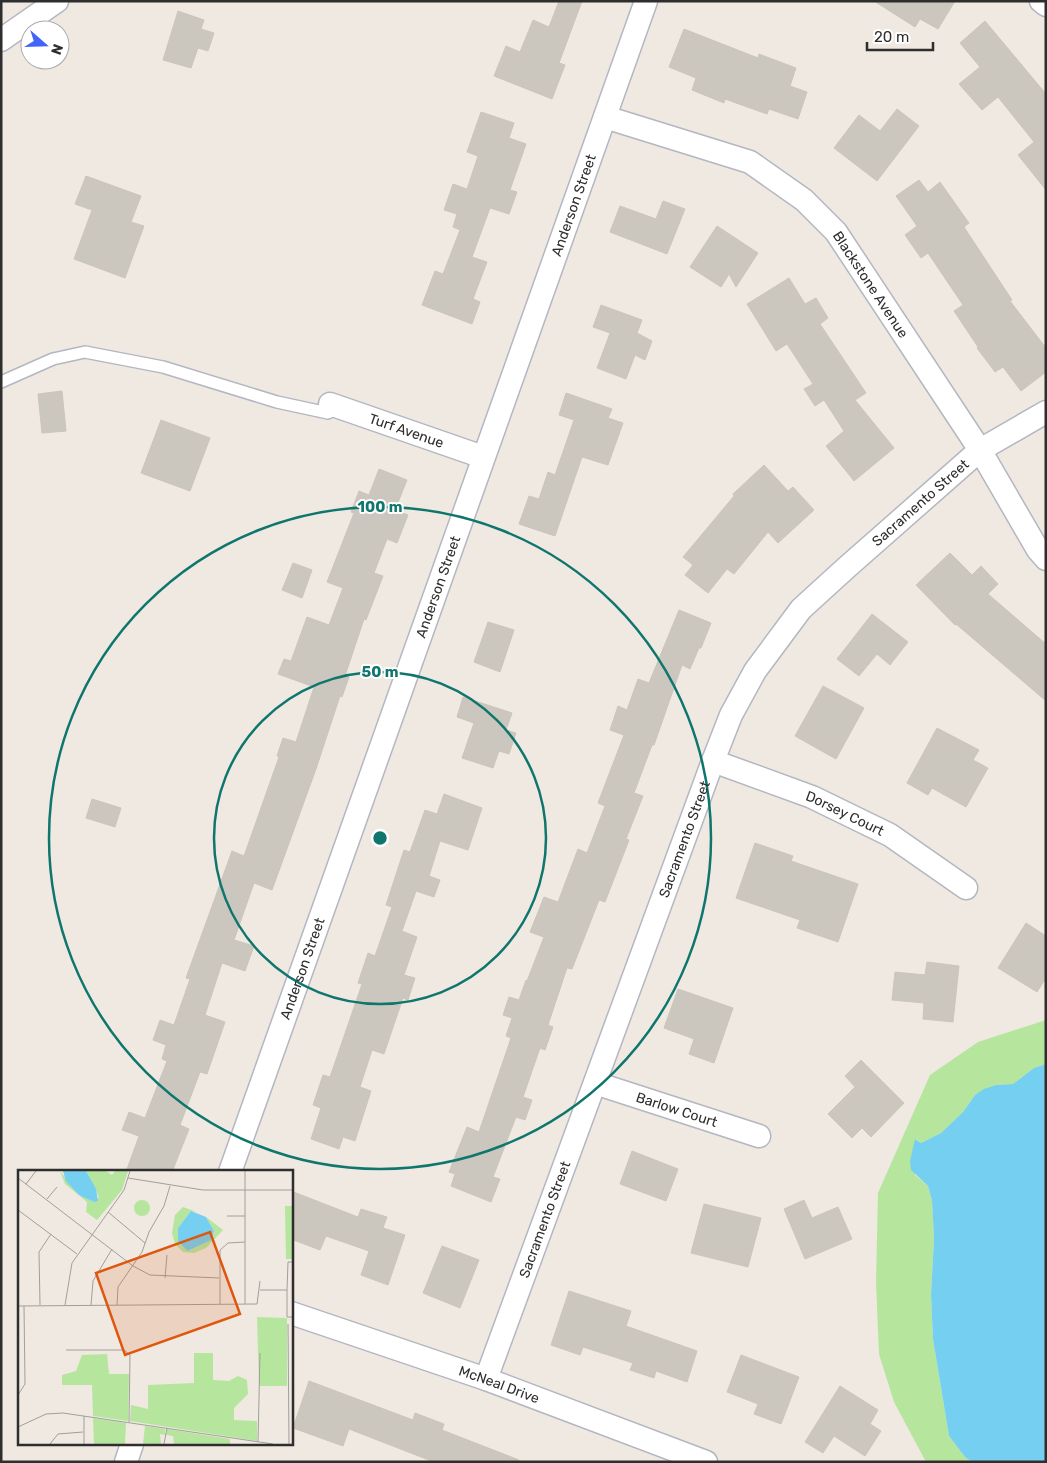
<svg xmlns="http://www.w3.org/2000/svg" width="1047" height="1463" font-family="Rubik,sans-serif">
<rect width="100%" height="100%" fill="#efe9e1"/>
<path fill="#b6e59e" d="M 1046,1020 L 1046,1064 L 1034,1068 L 1013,1084 L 996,1085 L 975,1095 L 963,1112 L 941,1133 L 921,1143 L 916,1139 L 915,1175 L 928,1186 L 932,1201 L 934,1238 L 931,1295 L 933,1339 L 949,1436 L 965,1457 L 972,1462 L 926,1462 L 894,1402 L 879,1354 L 876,1282 L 878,1193 L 930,1075 L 978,1042 Z"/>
<path fill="#75cff0" d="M 1046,1064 L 1046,1462 L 972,1462 L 965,1457 L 949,1436 L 933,1339 L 931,1295 L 934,1238 L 932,1201 L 928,1186 L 911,1170 L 910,1161 L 915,1139 L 921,1143 L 941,1133 L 963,1112 L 975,1095 L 984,1089 L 996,1085 L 1013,1084 L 1034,1068 Z"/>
<path fill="#cbc7bf" stroke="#cbc5ba" d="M 559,1 L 582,1 L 559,63 L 565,65 L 552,99 L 494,76 L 506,46 L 520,52 L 533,20 L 549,27 Z
M 874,1 L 955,1 L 938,29 L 920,19 L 915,27 Z
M 178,11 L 204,20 L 201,29 L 214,33 L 208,51 L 198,48 L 191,68 L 163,60 Z
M 985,21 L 1046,94 L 1046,190 L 1018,155 L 1034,142 L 998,97 L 982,110 L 959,84 L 980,67 L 960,43 Z
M 684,29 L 758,58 L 759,54 L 796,68 L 790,86 L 807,92 L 798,119 L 769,109 L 767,114 L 725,99 L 724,103 L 692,90 L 696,78 L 669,67 Z
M 897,109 L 919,126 L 877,181 L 834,148 L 859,115 L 880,131 Z
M 481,112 L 514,123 L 509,138 L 526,144 L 510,190 L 517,192 L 509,214 L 490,208 L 472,257 L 487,262 L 473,299 L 480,302 L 472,324 L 422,305 L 435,271 L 443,274 L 460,230 L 453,227 L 457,214 L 444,210 L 453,184 L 467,189 L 478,156 L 467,152 Z
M 86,176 L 141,196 L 131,222 L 144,226 L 125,278 L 74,259 L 92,210 L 75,204 Z
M 919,180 L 928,192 L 940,182 L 969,223 L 964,227 L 1012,300 L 1010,301 L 1046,348 L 1046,372 L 1021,391 L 1003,367 L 995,372 L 977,348 L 978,347 L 954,311 L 963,305 L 928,253 L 921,258 L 905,235 L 917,226 L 896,196 Z
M 663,201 L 685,209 L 667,254 L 610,232 L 620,206 L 656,219 Z
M 717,226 L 758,253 L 736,287 L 729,274 L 721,287 L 690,267 Z
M 789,278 L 805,304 L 816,298 L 828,318 L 820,324 L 866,393 L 855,400 L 894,448 L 854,481 L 826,446 L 844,431 L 824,400 L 815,406 L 804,389 L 813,384 L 787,344 L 776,351 L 747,304 Z
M 601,305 L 642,320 L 637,333 L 652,341 L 645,360 L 635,355 L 626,379 L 597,368 L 610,333 L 593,327 Z
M 62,391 L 66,431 L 42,433 L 38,394 Z
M 566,393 L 612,409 L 608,418 L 623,423 L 608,465 L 582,457 L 555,536 L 519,524 L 529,496 L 539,499 L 548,472 L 555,475 L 574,420 L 559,415 Z
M 161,420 L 210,438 L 190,491 L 141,473 Z
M 764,465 L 788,491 L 793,487 L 814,510 L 778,543 L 768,532 L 734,574 L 727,569 L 708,593 L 685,575 L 693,565 L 683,557 L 734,496 L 733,494 Z
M 379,469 L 407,480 L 395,510 L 408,515 L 397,543 L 387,539 L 374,573 L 383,576 L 366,620 L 364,619 L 345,676 L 349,677 L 342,697 L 340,696 L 316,769 L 272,890 L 254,883 L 234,940 L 254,946 L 245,971 L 222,963 L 205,1015 L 225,1022 L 207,1074 L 200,1072 L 180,1125 L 189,1129 L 172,1172 L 126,1172 L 139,1136 L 122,1130 L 129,1112 L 145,1118 L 167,1061 L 162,1059 L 166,1045 L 153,1040 L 160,1020 L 174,1025 L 190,979 L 186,978 L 232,851 L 244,856 L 279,757 L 277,756 L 283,738 L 296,742 L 314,687 L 278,674 L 284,659 L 291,661 L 307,617 L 329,625 L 343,588 L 327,582 L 354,513 L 351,512 L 359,491 L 369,495 Z
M 950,553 L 972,575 L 981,566 L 998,584 L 988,594 L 1046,644 L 1046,701 L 956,624 L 955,625 L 916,585 Z
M 293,563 L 312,570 L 302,598 L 282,590 Z
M 679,610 L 711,623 L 701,648 L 699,648 L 690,669 L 682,665 L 654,745 L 652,745 L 634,793 L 643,796 L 626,839 L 629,840 L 605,902 L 599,900 L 572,969 L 567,968 L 548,1025 L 553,1027 L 545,1050 L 540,1048 L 523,1097 L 532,1100 L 525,1120 L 516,1117 L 493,1177 L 500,1179 L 491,1202 L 451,1186 L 455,1174 L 449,1172 L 467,1127 L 479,1132 L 511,1038 L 506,1036 L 512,1018 L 503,1015 L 509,997 L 519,1000 L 526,980 L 527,981 L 544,937 L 530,932 L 544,897 L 558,902 L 578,849 L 587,853 L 605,806 L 598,803 L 624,735 L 610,730 L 618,706 L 627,710 L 638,679 L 649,683 Z
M 872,614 L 908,642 L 890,665 L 877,654 L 859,676 L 837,659 Z
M 488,622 L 514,630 L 500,672 L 474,662 Z
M 823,686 L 864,708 L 836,759 L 795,736 Z
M 463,697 L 512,713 L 506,730 L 516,733 L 509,754 L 499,751 L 493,768 L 462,758 L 474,723 L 457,717 Z
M 937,728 L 979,750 L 973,760 L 988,768 L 966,807 L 932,788 L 928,795 L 907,783 Z
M 444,794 L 482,808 L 468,850 L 440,841 L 429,876 L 440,880 L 434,897 L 416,891 L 402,931 L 417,937 L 404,975 L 415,978 L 408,1000 L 403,998 L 384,1054 L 372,1050 L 360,1087 L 371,1091 L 355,1141 L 343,1137 L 339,1149 L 311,1139 L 321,1108 L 313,1105 L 323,1075 L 330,1077 L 362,984 L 358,983 L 368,953 L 375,956 L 392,907 L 386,905 L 404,850 L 410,852 L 425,810 L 437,814 Z
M 92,799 L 121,808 L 115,827 L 86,818 Z
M 755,843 L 793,856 L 791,861 L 858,884 L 838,942 L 797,928 L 800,920 L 736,898 Z
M 1026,923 L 1046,936 L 1046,978 L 1037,992 L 998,968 Z
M 927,962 L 959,966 L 953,1022 L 923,1019 L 924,1003 L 892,1000 L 895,972 L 925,975 Z
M 678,989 L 733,1008 L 714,1063 L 689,1054 L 694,1039 L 664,1028 Z
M 861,1060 L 904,1103 L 871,1137 L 862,1128 L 852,1138 L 828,1114 L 855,1087 L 845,1076 Z
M 632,1151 L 678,1169 L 666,1201 L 620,1184 Z
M 291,1191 L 358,1217 L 361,1209 L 387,1217 L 383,1228 L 405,1235 L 388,1285 L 361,1275 L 369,1251 L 326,1236 L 320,1250 L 291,1239 Z
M 804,1200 L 812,1218 L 838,1207 L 852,1239 L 805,1259 L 784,1209 Z
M 704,1204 L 761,1218 L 748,1267 L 691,1253 Z
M 442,1246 L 479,1260 L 460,1308 L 423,1293 Z
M 569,1291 L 631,1311 L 626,1326 L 697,1351 L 687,1382 L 656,1371 L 654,1378 L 630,1370 L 633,1363 L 583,1347 L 580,1355 L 551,1345 Z
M 741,1355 L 799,1377 L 781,1424 L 754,1414 L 758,1404 L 727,1392 Z
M 309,1381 L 413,1420 L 415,1413 L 444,1424 L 442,1430 L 519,1460 L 519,1462 L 434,1462 L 349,1429 L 343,1446 L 293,1428 Z
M 840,1386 L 878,1410 L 870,1424 L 881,1431 L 865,1456 L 834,1436 L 823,1453 L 805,1442 Z"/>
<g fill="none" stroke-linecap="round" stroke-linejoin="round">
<defs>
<path id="lane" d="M 1,382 L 53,359 L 85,352 L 163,367 L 277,402 L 328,413 L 335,409"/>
<g id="street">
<path d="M 1041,1 L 1046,5"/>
<path d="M 1,40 L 57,1"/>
<path id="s1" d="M 605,117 L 750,162 L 804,200 L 836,232 L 980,450 L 1038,550 L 1046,559"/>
<path id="s2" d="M 330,404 L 483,457"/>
<path id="s3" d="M 713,761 L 812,797 L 890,835 L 966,888"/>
<path id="s4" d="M 595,1083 L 759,1136"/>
<path id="s5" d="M 230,1172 L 646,1"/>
<path id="s6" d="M 291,1313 L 486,1379 L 706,1462"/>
<path id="s7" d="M 486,1379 L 713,761 L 731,715 L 755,671 L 801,609 L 846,568 L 980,450 L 1046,412"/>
<path d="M 126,1462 L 132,1444"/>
</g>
</defs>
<use href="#lane" stroke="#b4b7c1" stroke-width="14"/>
<use href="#street" stroke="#b4b7c1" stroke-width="25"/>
<use href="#lane" stroke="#fff" stroke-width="11"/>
<use href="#street" stroke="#fff" stroke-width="22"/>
</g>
<g fill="none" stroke="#0f766e" stroke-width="2.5">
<circle cx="380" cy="838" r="166"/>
<circle cx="380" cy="838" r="331"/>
</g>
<g text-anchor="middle" stroke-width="4" stroke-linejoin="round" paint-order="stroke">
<g font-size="14" fill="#2e2e2e" stroke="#fff">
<text dy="5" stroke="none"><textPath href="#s5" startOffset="1026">Anderson Street</textPath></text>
<text dy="5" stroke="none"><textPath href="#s1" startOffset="326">Blackstone Avenue</textPath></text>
<text dy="5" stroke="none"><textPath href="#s2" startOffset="81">Turf Avenue</textPath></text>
<text dy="5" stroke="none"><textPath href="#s7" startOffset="995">Sacramento Street</textPath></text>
<text dy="5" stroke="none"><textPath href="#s5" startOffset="621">Anderson Street</textPath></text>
<text dy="5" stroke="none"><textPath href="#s3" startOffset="142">Dorsey Court</textPath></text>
<text dy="5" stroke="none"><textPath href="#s7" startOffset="575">Sacramento Street</textPath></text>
<text dy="5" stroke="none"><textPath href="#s5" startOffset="216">Anderson Street</textPath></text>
<text dy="5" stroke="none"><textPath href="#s4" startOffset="86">Barlow Court</textPath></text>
<text dy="5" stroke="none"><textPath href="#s7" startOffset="170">Sacramento Street</textPath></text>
<text dy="5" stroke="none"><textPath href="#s6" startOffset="220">McNeal Drive</textPath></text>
</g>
</g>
<g transform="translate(18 1170)">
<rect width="275" height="275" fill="#efe9e1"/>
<path d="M 42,1 L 61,25 L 76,32 L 81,27 L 68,1 L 88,1 L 94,5 L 97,1 L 110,1 L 104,20 L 79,50 L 68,42 L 69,32 L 47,14 ZM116 38a8 8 0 1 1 16 0a8 8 0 1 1-16 0ZM 267,36 L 275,36 L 275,89 L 268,89 ZM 165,37 L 179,42 L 173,41 L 160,58 L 161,74 L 171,81 L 194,69 L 196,61 L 188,47 L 205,60 L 188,78 L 176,83 L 165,82 L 157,74 L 154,63 L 157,45 ZM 239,147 L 269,148 L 269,216 L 241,216 ZM 176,183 L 195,183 L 195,210 L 211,211 L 220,206 L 229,210 L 230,224 L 216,238 L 216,250 L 239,251 L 239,271 L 112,251 L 113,235 L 130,239 L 130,215 L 176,213 ZM 89,184 L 91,204 L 111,204 L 110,251 L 75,246 L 74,215 L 44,215 L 44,205 L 58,201 L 64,185 ZM 75,248 L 108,253 L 107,274 L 76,274 ZM 127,256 L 147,259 L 147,265 L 142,264 L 143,274 L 125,274 ZM 149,259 L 212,269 L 212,274 L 156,274 L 155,266 L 148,265 Z" fill="#b6e59e"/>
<path d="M 45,1 L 68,1 L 78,19 L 80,31 L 76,32 L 61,25 L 48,11 ZM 173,41 L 188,47 L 196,61 L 193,70 L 170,81 L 160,72 L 160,58 Z" fill="#75cff0"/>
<path fill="none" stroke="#a29e99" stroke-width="1" d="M 227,1 L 227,134M 0,8 L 115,96 L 132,105 L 201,108M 110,8 L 185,20 L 275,20M 8,14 L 18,1M 29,29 L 39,17M 0,40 L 59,84M 90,42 L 127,73M 209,46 L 227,46M 275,92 L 270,92 L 269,120 L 269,147 L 275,147M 147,108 L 149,85M 242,120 L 269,120M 202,134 L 202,80 L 210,73 L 227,72M 22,135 L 21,82 L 33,64M 47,135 L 54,93 L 106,20 L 112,1M 73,135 L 75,111 L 94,79M 99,135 L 100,117 L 124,82 L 131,62 L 146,36 L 152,16M 0,136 L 239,134 L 242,111M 270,154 L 271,274M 48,180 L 106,180 L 112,185 L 111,252M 0,225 L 7,214 L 6,136M 0,257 L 28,244 L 45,243 L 255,274M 240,272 L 242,183M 32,274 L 40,264 L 65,262M 66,274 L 66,246M 146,274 L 149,258"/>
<path fill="#df570e" fill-opacity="0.15" stroke="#df570e" stroke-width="2.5" d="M 192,62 L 222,144 L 107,185 L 78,103 Z"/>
<rect width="275" height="275" fill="none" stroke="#2e2e2e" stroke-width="2.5"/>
</g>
<circle cx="380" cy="838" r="8" fill="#0f766e" stroke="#fff" stroke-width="2.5"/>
<g font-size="15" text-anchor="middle" font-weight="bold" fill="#0f766e" stroke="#fff" stroke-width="4" stroke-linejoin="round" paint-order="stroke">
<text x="380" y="512">100 m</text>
<text x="380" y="677">50 m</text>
</g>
<rect width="1047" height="1463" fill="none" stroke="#2e2e2e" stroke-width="5"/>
<g transform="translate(45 45) rotate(110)"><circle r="24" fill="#ffffff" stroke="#ababab"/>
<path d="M0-4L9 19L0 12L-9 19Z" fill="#4264fb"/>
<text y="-8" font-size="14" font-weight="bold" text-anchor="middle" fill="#2e2e2e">N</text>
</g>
<path d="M867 42v8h66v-8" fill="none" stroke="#2e2e2e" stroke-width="2.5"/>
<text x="874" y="42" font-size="15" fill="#2e2e2e" stroke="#ffffff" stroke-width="4" paint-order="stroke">20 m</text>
</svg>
